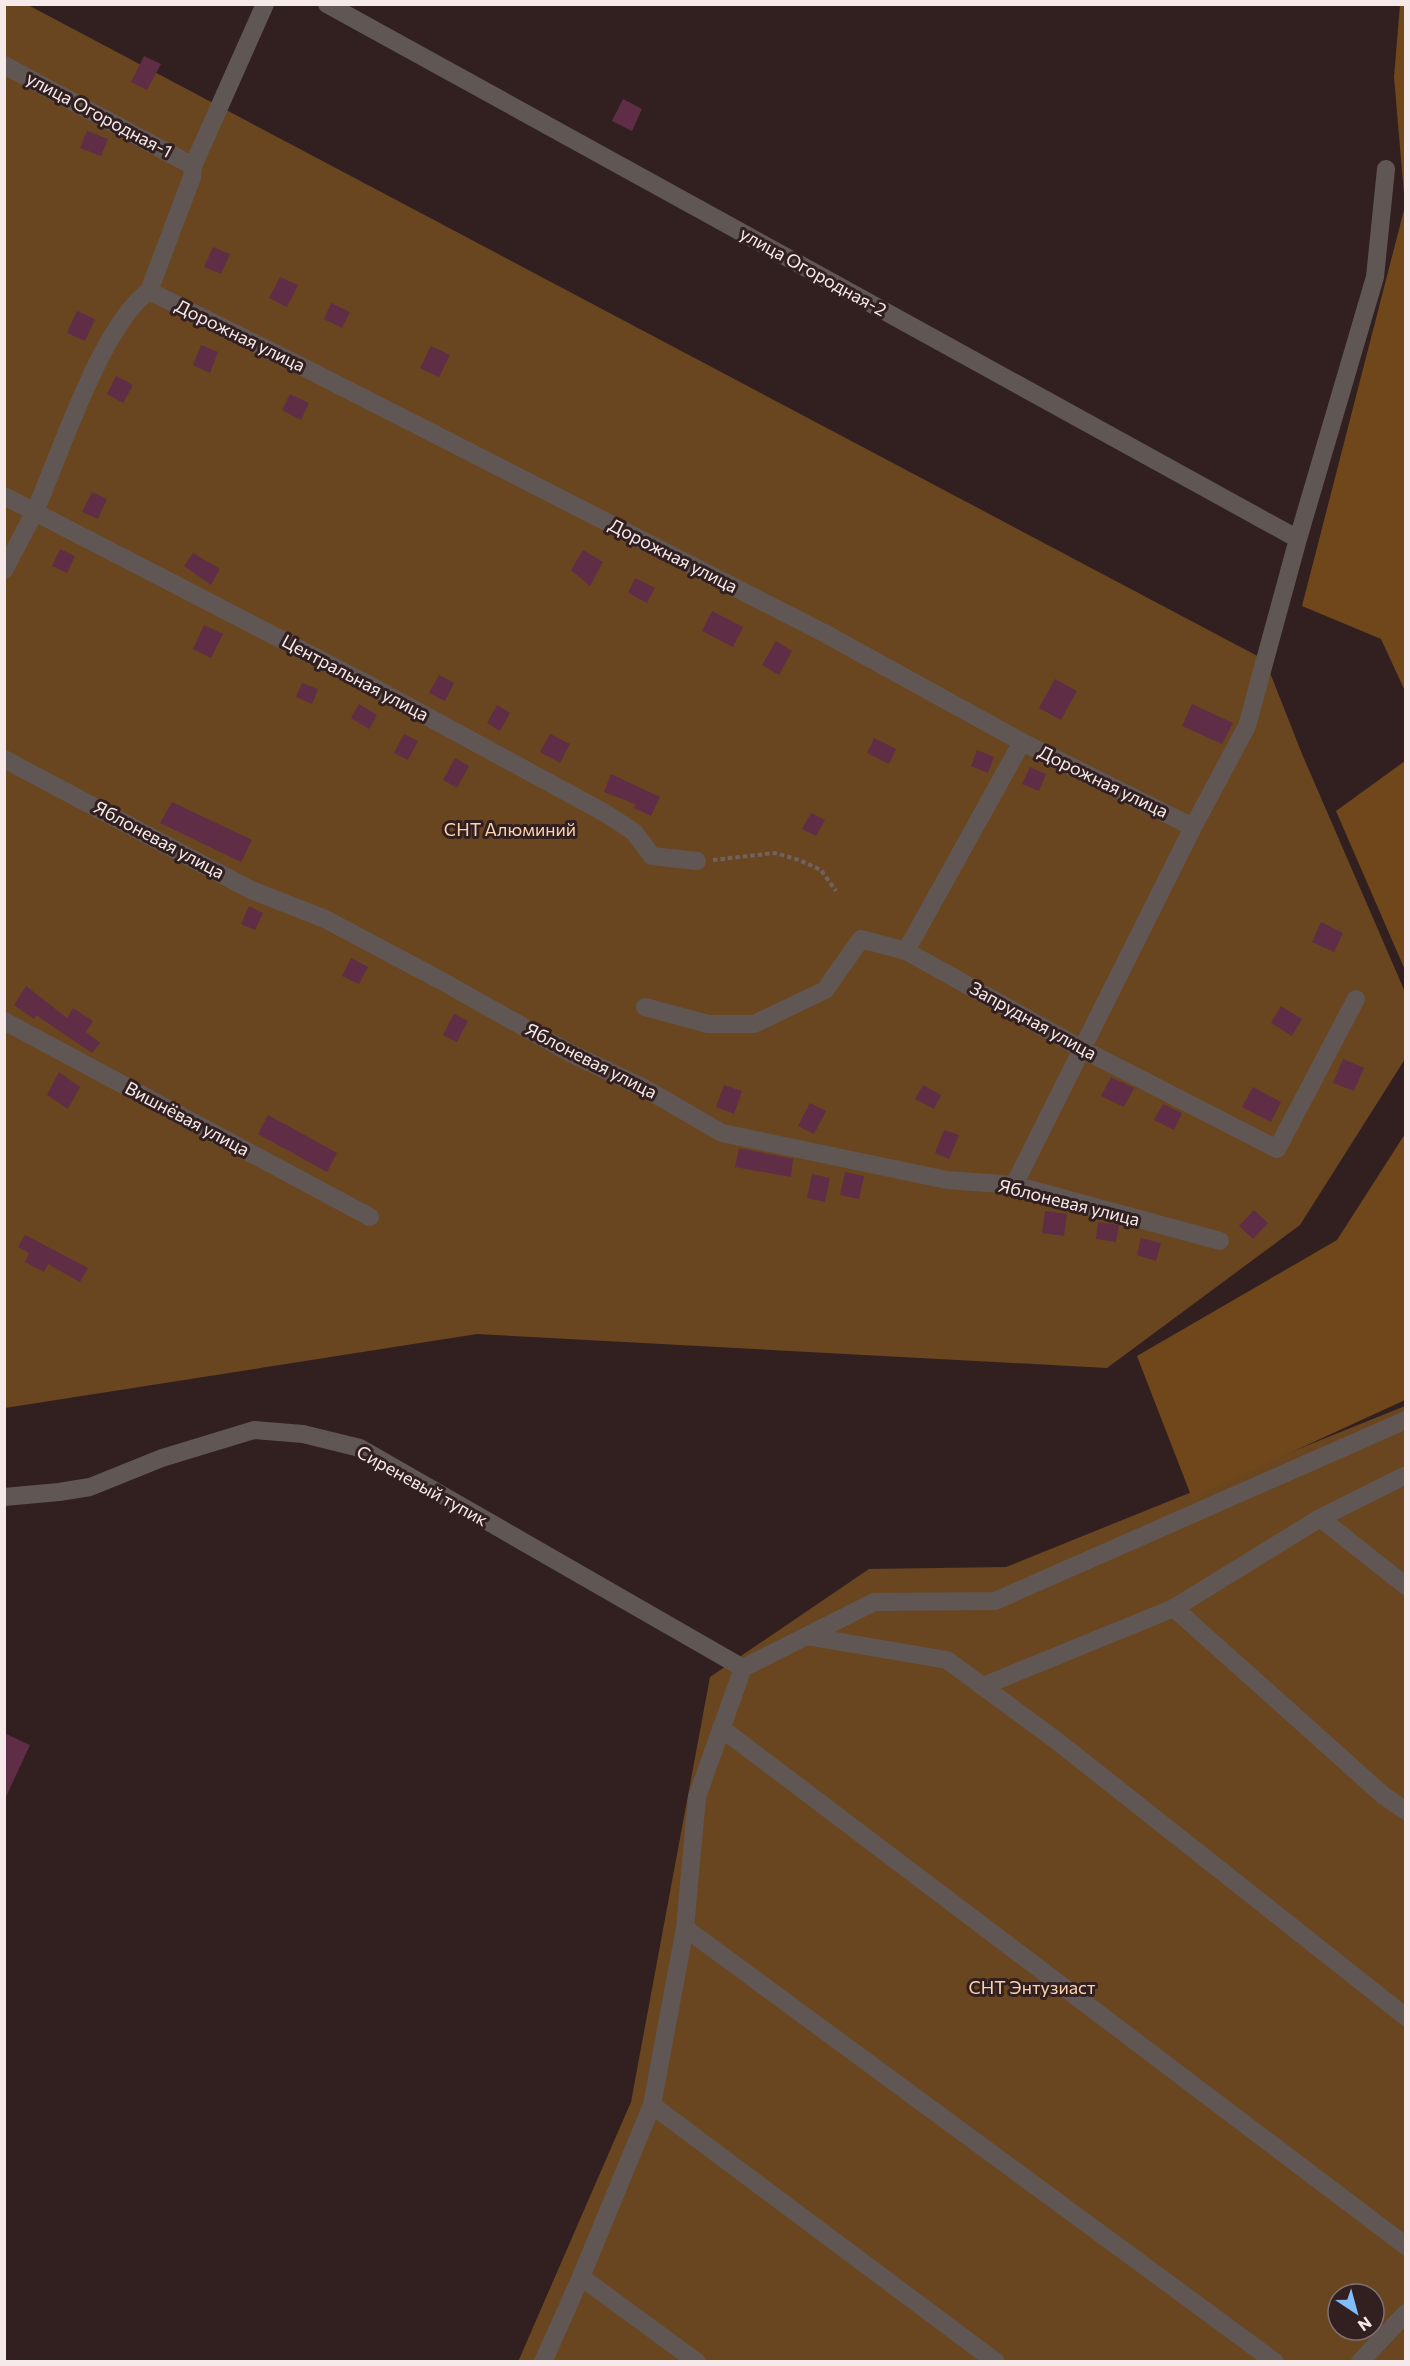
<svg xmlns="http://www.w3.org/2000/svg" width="1410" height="2366" font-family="Commissioner,sans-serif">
<rect width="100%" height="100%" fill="#322021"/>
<path fill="#6a4620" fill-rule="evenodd" d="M 5,5 L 28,5 L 1265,660 L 1302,754 L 1405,992 L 1405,1059 L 1300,1225 L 1107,1368 L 477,1334 L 5,1408 Z
M 1405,1406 L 1405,2361 L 518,2362 L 631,2102 L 710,1677 L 869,1569 L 1006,1567 ZM 1338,2294 L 1374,2294 L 1374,2330 L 1338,2330 Z"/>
<path fill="#6f471b" d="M 1400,5 L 1406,5 L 1405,691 L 1381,639 L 1302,606 L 1405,206 L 1394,77 Z
M 1405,761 L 1405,970 L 1336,811 Z
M 1405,1134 L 1405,1400 L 1192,1498 L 1137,1356 L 1337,1240 Z"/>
<path fill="#5f2d46" d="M 144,56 L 161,64 L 147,90 L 131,82 Z
M 623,99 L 642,109 L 632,131 L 612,121 Z
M 87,131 L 108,139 L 101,156 L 80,148 Z
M 213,247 L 230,254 L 221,274 L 204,267 Z
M 280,277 L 298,285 L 287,307 L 269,298 Z
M 331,303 L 350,312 L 342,328 L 324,319 Z
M 77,311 L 95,319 L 85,341 L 67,333 Z
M 201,345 L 218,352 L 210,373 L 193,365 Z
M 431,346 L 450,355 L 439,377 L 420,368 Z
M 116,376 L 133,385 L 123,403 L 107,394 Z
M 290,394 L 309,403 L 301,420 L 282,410 Z
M 92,492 L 107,499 L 98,519 L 82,512 Z
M 60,549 L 75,556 L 67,573 L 52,566 Z
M 583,550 L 603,562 L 590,586 L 571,570 Z
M 193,553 L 220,569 L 211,585 L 184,566 Z
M 635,578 L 655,588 L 647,603 L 628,593 Z
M 712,611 L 743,627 L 733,647 L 702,631 Z
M 204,625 L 223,634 L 211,658 L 193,649 Z
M 776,641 L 792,651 L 779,675 L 762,665 Z
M 439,675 L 454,683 L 445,701 L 429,693 Z
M 1055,679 L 1077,691 L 1061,720 L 1039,708 Z
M 302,683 L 318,689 L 312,704 L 296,697 Z
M 359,704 L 377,715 L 369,729 L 351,718 Z
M 1192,704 L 1233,723 L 1222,744 L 1182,726 Z
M 497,705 L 510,713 L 500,731 L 487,723 Z
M 404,734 L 418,741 L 408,760 L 394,753 Z
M 550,734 L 570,744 L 560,763 L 540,752 Z
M 874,738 L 896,749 L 889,764 L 867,753 Z
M 977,750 L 994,757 L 988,773 L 971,766 Z
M 455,758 L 469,766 L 457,788 L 443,780 Z
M 1030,767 L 1046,774 L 1039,791 L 1022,784 Z
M 611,774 L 660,797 L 651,816 L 634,808 L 635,804 L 604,792 Z
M 172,802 L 252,840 L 241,862 L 160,823 Z
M 811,813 L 825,820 L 816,836 L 802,829 Z
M 249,906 L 263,913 L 255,930 L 241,924 Z
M 1321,922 L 1343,933 L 1334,952 L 1312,942 Z
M 351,958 L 368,967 L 359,984 L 342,976 Z
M 26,986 L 67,1018 L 73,1008 L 93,1021 L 86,1032 L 100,1043 L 92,1053 L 36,1015 L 34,1019 L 14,1005 Z
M 1281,1006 L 1302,1019 L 1292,1036 L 1271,1023 Z
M 454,1014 L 468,1021 L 457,1042 L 443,1035 Z
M 1343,1059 L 1364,1068 L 1354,1091 L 1333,1083 Z
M 59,1072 L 80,1087 L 68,1109 L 47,1095 Z
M 1111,1077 L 1134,1088 L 1124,1107 L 1101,1096 Z
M 724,1085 L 742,1091 L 734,1114 L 716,1107 Z
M 923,1085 L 941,1095 L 934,1109 L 915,1099 Z
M 1253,1087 L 1281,1102 L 1271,1122 L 1242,1107 Z
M 810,1103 L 826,1111 L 814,1134 L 798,1126 Z
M 1163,1104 L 1182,1113 L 1174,1130 L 1154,1120 Z
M 268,1115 L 337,1153 L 327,1172 L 258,1134 Z
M 944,1130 L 959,1135 L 949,1159 L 935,1153 Z
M 739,1148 L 793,1159 L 791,1177 L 735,1167 Z
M 845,1172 L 864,1176 L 859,1199 L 840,1195 Z
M 812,1174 L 830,1178 L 825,1202 L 807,1198 Z
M 1254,1210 L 1268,1223 L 1253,1239 L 1239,1226 Z
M 1045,1211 L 1067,1214 L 1064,1236 L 1042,1233 Z
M 1098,1222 L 1119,1225 L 1116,1242 L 1096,1239 Z
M 25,1235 L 88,1268 L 80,1282 L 48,1264 L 44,1272 L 25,1262 L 29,1253 L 18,1247 Z
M 1141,1238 L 1161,1243 L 1156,1261 L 1137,1255 Z
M 4,1733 L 30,1745 L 4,1801 Z"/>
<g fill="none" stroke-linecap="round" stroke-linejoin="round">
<path stroke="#726162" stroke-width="4" stroke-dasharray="4.5 3" stroke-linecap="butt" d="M 713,860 L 775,853 L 799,860 L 821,870 L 836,891"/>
<path stroke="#605754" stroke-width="18" d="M 327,4 L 1298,539
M 4,65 L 193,166
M 149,291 L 299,365 L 824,633 L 1022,742 L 1193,827
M 4,496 L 371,686 L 605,813 L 634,832 L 652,856 L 697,861
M 4,570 C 15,549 26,529 36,509 C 60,454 102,324 149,291 L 192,177 L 193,166 L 265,4
M 4,759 L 251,890 L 325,919 L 440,980 L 570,1053 L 646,1089 L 722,1133 L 947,1180 L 1014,1185 L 1220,1241
M 906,951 L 1022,742
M 645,1007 L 708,1024 L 754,1024 L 825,990 L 861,939 L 906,951 L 1082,1049 L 1277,1149 L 1356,999
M 4,1021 L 370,1217
M 1014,1185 L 1193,827 L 1247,726 L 1298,539 L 1375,277 L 1386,169
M 4,1497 L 59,1492 L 90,1487 L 162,1458 L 254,1430 L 303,1434 L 360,1448 L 743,1668
M 1320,1518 L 1406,1586
M 1174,1608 L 1384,1796 L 1406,1811
M 806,1636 L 947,1660 L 1057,1741 L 1406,2017
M 983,1686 L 1174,1608 L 1320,1518 L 1406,1475
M 721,1728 L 1406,2246
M 685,1928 L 1275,2362
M 652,2105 L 996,2362
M 581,2277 L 697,2362
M 543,2362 L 581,2277 L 652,2105 L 685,1928 L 697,1797 L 743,1668 L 874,1602 L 995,1601 L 1406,1420
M 1360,2362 L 1406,2313"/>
</g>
<g text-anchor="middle" stroke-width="6" stroke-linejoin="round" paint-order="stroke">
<g font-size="18" fill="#f6e9ea" stroke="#322021">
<text transform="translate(99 115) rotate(28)" y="6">улица Огородная-1</text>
<text transform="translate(813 272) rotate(29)" y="6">улица Огородная-2</text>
<text transform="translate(240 336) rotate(26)" y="6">Дорожная улица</text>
<text transform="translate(673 556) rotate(27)" y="6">Дорожная улица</text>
<text transform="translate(355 678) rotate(28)" y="6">Центральная улица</text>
<text transform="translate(1103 782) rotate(26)" y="6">Дорожная улица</text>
<text transform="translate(159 840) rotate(28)" y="6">Яблоневая улица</text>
<text transform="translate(1033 1021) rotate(29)" y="6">Запрудная улица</text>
<text transform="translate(591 1061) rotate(27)" y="6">Яблоневая улица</text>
<text transform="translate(187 1119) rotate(28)" y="6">Вишнёвая улица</text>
<text transform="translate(1069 1203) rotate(14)" y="6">Яблоневая улица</text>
<text transform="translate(422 1486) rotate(29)" y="6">Сиреневый тупик</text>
</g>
<g font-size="18" fill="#fbd4af" stroke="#322021">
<text x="510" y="836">СНТ Алюминий</text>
<text x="1032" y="1994">СНТ Энтузиаст</text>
</g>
</g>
<rect width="1410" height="2366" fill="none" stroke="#f6e9ea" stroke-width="12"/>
<g transform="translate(1356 2312) rotate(144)"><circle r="28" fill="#322021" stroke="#807071" stroke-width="1.5"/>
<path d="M0-4.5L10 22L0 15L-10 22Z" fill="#80bdfa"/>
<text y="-9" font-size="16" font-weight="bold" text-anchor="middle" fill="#f6e9ea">N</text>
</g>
</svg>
